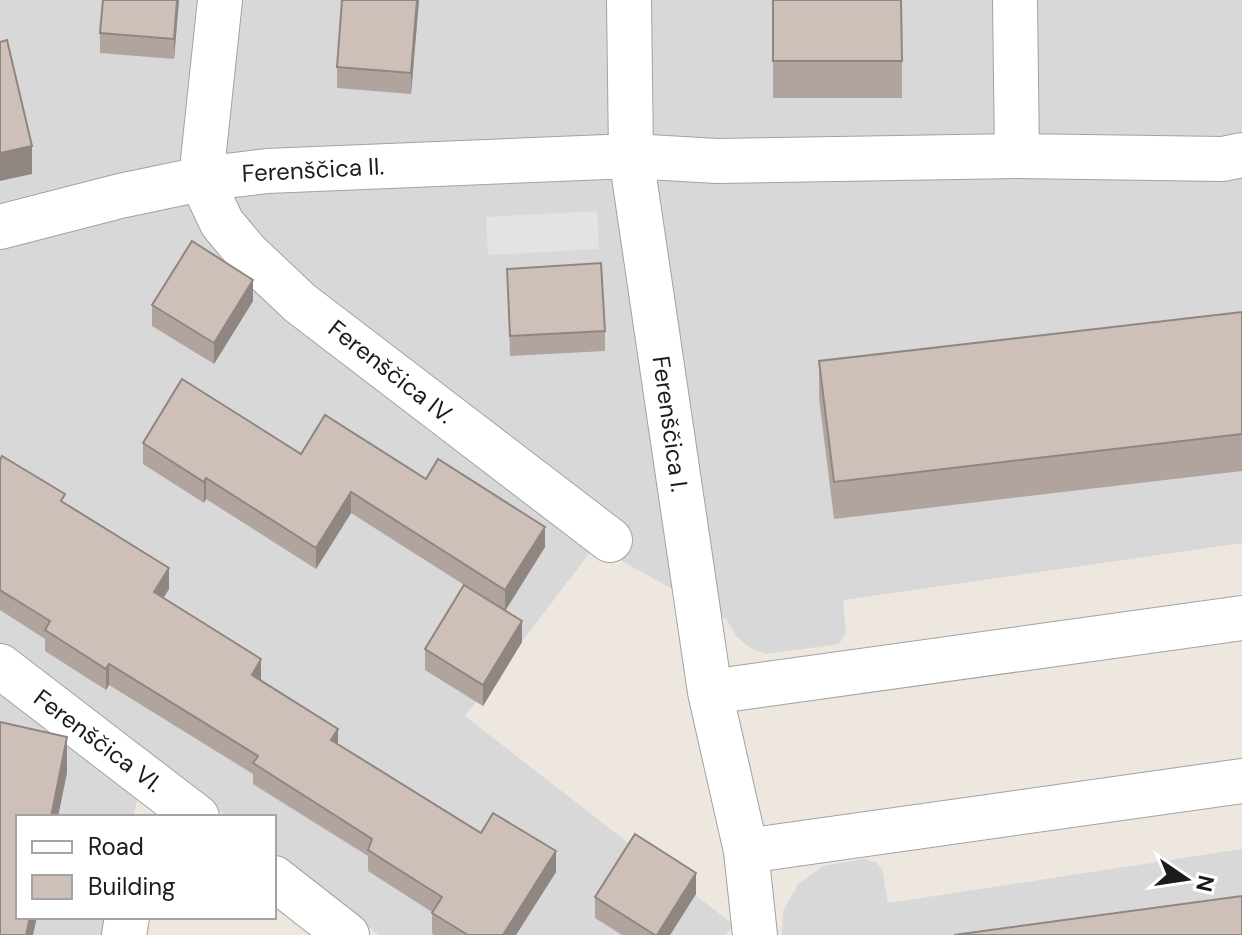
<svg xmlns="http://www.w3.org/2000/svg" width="1242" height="935" font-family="'DM Sans',sans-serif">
<rect width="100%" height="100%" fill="#eee7df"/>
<path fill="#d9d8d8" d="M 0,0 L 1242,0 L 1242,543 L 843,600 L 846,633 L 839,644 L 767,654 L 752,649 L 737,637 L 726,619 L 595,546 L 465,716 L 734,925 L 726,935 L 379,935 L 274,854 L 274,817 L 227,817 L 148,756 L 133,817 L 18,817 L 18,917 L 114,917 L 111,935 L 0,935 Z
M 1242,849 L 1242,935 L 782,935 L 783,911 L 798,884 L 823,866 L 864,859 L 877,863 L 882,869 L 888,903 Z"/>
<path fill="#e3e3e3" d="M 597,211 L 599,249 L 488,255 L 486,217 Z"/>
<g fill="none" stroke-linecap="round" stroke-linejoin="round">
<defs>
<path id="minor" d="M 220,0 L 201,179 L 222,223 L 247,253 L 300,303 L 610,540
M 629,0 L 631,156 L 710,692 L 746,851 L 755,935
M 1015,0 L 1017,156
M 0,227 L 120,196 L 201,179 L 267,171 L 631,156 L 717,161 L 1017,156 L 1223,159 L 1242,155
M 0,666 L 197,817
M 710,692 L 1242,618
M 746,851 L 1242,781
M 274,878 L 347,935
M 124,935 L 127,917"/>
</defs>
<use href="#minor" stroke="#a2a2a2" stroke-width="46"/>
<use href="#minor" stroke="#fff" stroke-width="44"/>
</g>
<path fill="#b1a49e" d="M 103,0 L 179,0 L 174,59 L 100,53 L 100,33 Z
M 342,0 L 419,0 L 411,94 L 337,88 L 337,67 Z
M 773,0 L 902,61 L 902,98 L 773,98 Z
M 507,269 L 605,331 L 605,351 L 510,356 Z
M 253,301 L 214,364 L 152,326 L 152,305 Z
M 1242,312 L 1242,471 L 834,519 L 819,398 L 819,361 Z
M 143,443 L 301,454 L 426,479 L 545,547 L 505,611 L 351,513 L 316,569 L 206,499 L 204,503 L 143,464 Z
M 0,460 L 65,504 L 169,589 L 163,598 L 338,744 L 481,833 L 556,872 L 516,935 L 434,935 L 432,933 L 432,912 L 368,871 L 368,856 L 253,784 L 253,774 L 109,685 L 106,690 L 45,651 L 45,639 L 0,610 Z
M 522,642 L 483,706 L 425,670 L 425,649 Z
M 696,894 L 670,935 L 622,935 L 595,918 L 595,897 Z"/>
<path fill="#908681" d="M 177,0 L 179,0 L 174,59 L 174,39 Z
M 417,0 L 419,0 L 411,94 L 411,73 Z
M 32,146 L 32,174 L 0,181 L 0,153 Z
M 253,280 L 253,301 L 214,364 L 214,343 Z
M 206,478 L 206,499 L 204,503 L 204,482 Z
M 351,492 L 351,513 L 316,569 L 316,548 Z
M 545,527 L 545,547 L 505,611 L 505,590 Z
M 169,568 L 169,589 L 154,613 L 154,592 Z
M 522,621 L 522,642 L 483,706 L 483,685 Z
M 261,659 L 261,680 L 252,696 L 252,675 Z
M 109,664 L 109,685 L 106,690 L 106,669 Z
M 338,729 L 338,750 L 331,740 Z
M 67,737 L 67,773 L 58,817 L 51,817 Z
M 556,851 L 556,872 L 516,935 L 503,935 Z
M 696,873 L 696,894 L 670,935 L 657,935 Z
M 30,917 L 37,917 L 33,935 L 26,935 Z"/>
<path fill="#cebfb8" stroke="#908681" stroke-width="2" d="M 103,0 L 177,0 L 174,39 L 100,33 Z
M 342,0 L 417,0 L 411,73 L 337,67 Z
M 773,0 L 901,0 L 902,61 L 773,61 Z
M 7,40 L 32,146 L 0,153 L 0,42 Z
M 192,241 L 253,280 L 214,343 L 152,305 Z
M 601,263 L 605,331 L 510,336 L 507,269 Z
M 1242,312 L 1242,434 L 834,482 L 819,361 Z
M 182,379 L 301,454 L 325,415 L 426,479 L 438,459 L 545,527 L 505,590 L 351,492 L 316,548 L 206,478 L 204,482 L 143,443 Z
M 2,456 L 65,494 L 61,501 L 169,568 L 154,592 L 261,659 L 252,675 L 338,729 L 331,740 L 481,833 L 493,813 L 556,851 L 503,935 L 468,935 L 432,913 L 442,897 L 368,850 L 372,839 L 253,763 L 258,756 L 109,664 L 106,669 L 45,630 L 50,621 L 0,590 L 0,460 Z
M 464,585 L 522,621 L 483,685 L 425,649 Z
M 0,722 L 67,737 L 51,817 L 18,817 L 18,917 L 30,917 L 26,935 L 0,935 Z
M 635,834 L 696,873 L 657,935 L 655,935 L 595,897 Z
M 1242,896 L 1242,935 L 954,935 Z"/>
<g text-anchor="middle" stroke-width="7" stroke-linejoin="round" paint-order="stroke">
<g font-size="24" fill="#1b1b1b" stroke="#fff">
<text transform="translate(313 170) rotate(-3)" y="8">Ferenščica II.</text>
<text transform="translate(391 372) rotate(38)" y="8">Ferenščica IV.</text>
<text transform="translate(670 424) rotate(82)" y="8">Ferenščica I.</text>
<text transform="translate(98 741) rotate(37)" y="8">Ferenščica VI.</text>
</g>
</g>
<rect x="16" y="815" width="260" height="104" fill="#ffffff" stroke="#a4a4a4" stroke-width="2"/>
<rect x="32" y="841" width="40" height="12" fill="#ffffff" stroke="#a4a4a4" stroke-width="2"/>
<text x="88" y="855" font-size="24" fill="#1b1b1b">Road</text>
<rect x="32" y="875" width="40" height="24" fill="#cebfb8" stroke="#a4a4a4" stroke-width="2"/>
<text x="88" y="895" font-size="24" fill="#1b1b1b">Building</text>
<g transform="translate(1186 879) rotate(103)" stroke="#ffffff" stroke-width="6" paint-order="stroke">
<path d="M0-6L14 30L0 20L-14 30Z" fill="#1b1b1b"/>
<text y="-12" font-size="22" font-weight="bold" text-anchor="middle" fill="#1b1b1b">N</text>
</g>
</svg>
